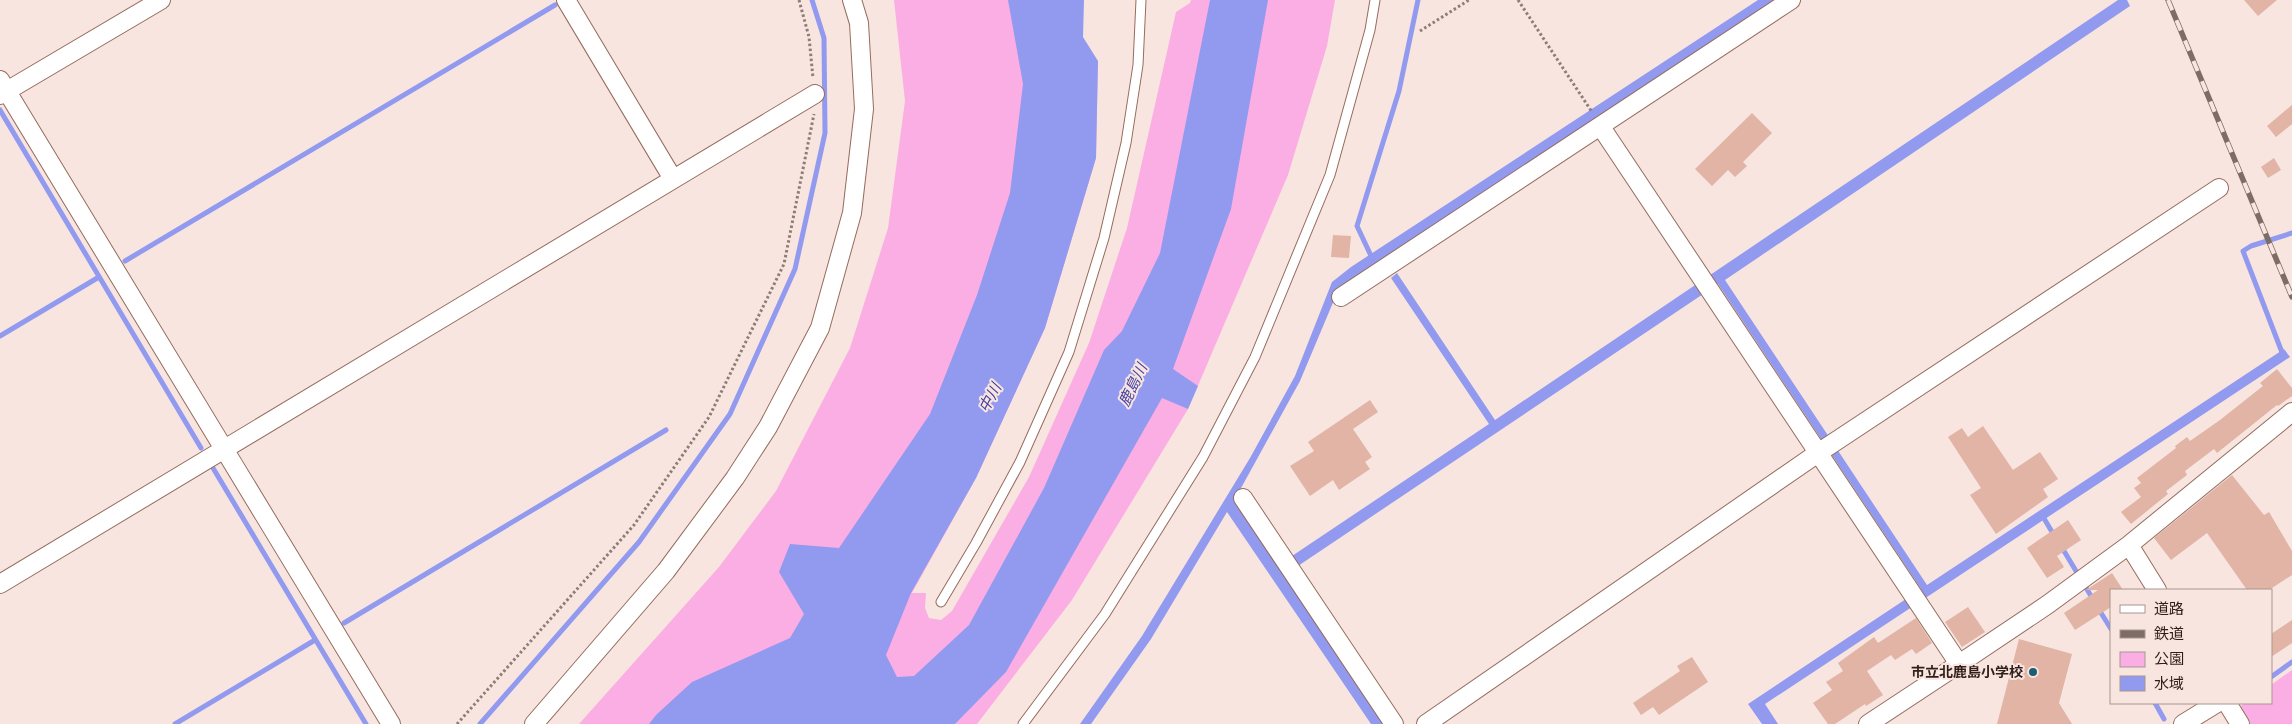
<svg xmlns="http://www.w3.org/2000/svg" width="2292" height="724" font-family="Georgia,'Noto Sans JP',serif">
<rect width="100%" height="100%" fill="#f8e5df"/>
<path fill="#fbaee3" d="M 894,0 L 1056,0 L 1060,73 L 866,597 L 692,724 L 579,724 L 719,567 L 776,491 L 850,348 L 888,228 L 905,101 Z
M 1191,0 L 1224,0 L 1179,247 L 971,655 L 805,724 L 1098,61 L 1096,158 L 1045,328 L 976,478 L 912,593 L 926,593 L 925,608 L 929,618 L 941,620 L 952,611 L 1029,477 L 1089,343 L 1127,228 L 1176,12 L 1190,3 Z
M 1252,0 L 1335,0 L 1327,46 L 1288,175 L 1188,409 L 1072,600 L 977,724 L 945,724 L 1137,399 Z
M 2292,670 L 2292,724 L 2249,724 L 2238,708 L 2245,703 L 2271,703 L 2271,685 Z"/>
<path fill="#929aef" d="M 1008,0 L 1084,0 L 1083,37 L 1098,61 L 1096,158 L 1045,328 L 976,478 L 911,593 L 886,655 L 897,677 L 914,676 L 969,625 L 1044,488 L 1104,350 L 1122,331 L 1160,253 L 1210,0 L 1268,0 L 1231,209 L 1173,369 L 1198,386 L 1188,409 L 1162,398 L 1006,672 L 955,724 L 649,724 L 656,715 L 692,682 L 790,638 L 804,614 L 779,572 L 790,544 L 839,548 L 930,414 L 977,295 L 1010,193 L 1023,84 Z
M 1758,0 L 1779,0 L 1337,293 L 1300,381 L 1235,499 L 1387,724 L 1371,724 L 1227,512 L 1151,639 L 1091,724 L 1080,724 L 1142,636 L 1250,458 L 1295,376 L 1332,282 L 1351,267 Z
M 2118,0 L 2127,0 L 2130,6 L 1725,280 L 1927,585 L 2284,349 L 2290,357 L 1765,704 L 1778,724 L 1762,724 L 1748,704 L 1921,589 L 1718,284 L 1298,566 L 1292,556 L 1489,424 L 1391,278 L 1397,273 L 1495,420 Z"/>
<g fill="none" stroke-linecap="round" stroke-linejoin="round">
<path stroke="#929aef" stroke-width="5" d="M 0,110 L 201,448
M 1373,260 L 1357,226 L 1399,91 L 1418,0
M 125,261 L 555,5
M 0,336 L 99,277
M 2283,355 L 2243,251 L 2251,246 L 2292,233
M 213,468 L 366,724
M 2042,515 L 2055,537
M 2061,546 L 2094,601
M 2098,608 L 2111,629
M 344,623 L 666,430
M 2271,677 L 2292,662
M 2155,703 L 2164,719
M 175,724 L 315,640
M 480,724 L 639,542 L 730,414 L 795,269 L 825,133 L 824,38 L 812,0"/>
</g>
<path fill="#e1b4a5" d="M 2244,0 L 2277,0 L 2258,16 Z
M 2292,105 L 2292,124 L 2276,137 L 2267,126 Z
M 1752,113 L 1772,133 L 1743,162 L 1747,166 L 1735,177 L 1728,170 L 1712,186 L 1695,169 Z
M 2274,158 L 2281,170 L 2268,178 L 2261,167 Z
M 1333,235 L 1351,236 L 1349,258 L 1331,257 Z
M 2277,369 L 2292,388 L 2292,396 L 2278,406 L 2277,405 L 2217,453 L 2214,449 L 2185,471 L 2187,475 L 2166,491 L 2168,494 L 2131,524 L 2121,512 L 2141,497 L 2134,488 L 2141,483 L 2137,478 L 2176,448 L 2175,446 L 2187,437 L 2190,441 L 2220,420 L 2263,386 L 2260,383 Z
M 1370,400 L 1378,412 L 1353,429 L 1372,457 L 1365,462 L 1370,469 L 1339,490 L 1333,480 L 1310,496 L 1290,466 L 1314,451 L 1308,442 Z
M 1983,426 L 2013,470 L 2040,452 L 2058,479 L 2043,489 L 2048,497 L 1996,534 L 1970,495 L 1981,488 L 1948,437 L 1962,428 L 1968,437 Z
M 2232,475 L 2264,515 L 2269,512 L 2292,551 L 2292,575 L 2269,590 L 2247,590 L 2207,533 L 2171,560 L 2154,538 Z
M 2068,520 L 2081,540 L 2057,556 L 2064,567 L 2047,578 L 2027,548 Z
M 2112,573 L 2123,590 L 2111,590 L 2111,607 L 2075,630 L 2064,613 L 2098,590 L 2086,590 Z
M 1968,607 L 1985,632 L 1962,647 L 1945,622 Z
M 1916,618 L 1932,643 L 1916,654 L 1912,649 L 1895,660 L 1891,655 L 1867,671 L 1883,695 L 1866,706 L 1865,704 L 1835,724 L 1828,724 L 1813,703 L 1832,690 L 1826,682 L 1843,671 L 1838,663 L 1874,637 L 1878,643 Z
M 2292,620 L 2292,643 L 2271,657 L 2271,634 Z
M 2019,639 L 2072,654 L 2059,703 L 2072,724 L 1997,724 Z
M 1692,657 L 1708,682 L 1659,715 L 1653,707 L 1641,715 L 1633,703 L 1680,671 L 1677,666 Z"/>
<g fill="none" stroke-linecap="round" stroke-linejoin="round">
<defs>
<path id="service" d="M 941,602 L 976,543 L 1020,462 L 1069,352 L 1104,238 L 1126,143 L 1138,65 L 1141,0
M 1023,724 L 1105,614 L 1203,457 L 1255,357 L 1330,175 L 1370,30 L 1375,0"/>
<path id="minor" d="M 566,0 L 673,179
M 0,80 L 391,724
M 0,95 L 161,0
M 1601,127 L 1959,664 L 2047,605 L 2129,545 L 2292,412
M 1341,297 L 1791,0
M 1243,498 L 1394,724
M 2129,545 L 2157,590
M 0,584 L 815,94
M 2227,703 L 2240,724
M 534,724 L 666,571 L 735,478 L 768,427 L 820,328 L 852,213 L 864,109 L 859,23 L 852,0
M 1426,724 L 1818,453 L 2219,188
M 1868,724 L 1959,664
M 2183,724 L 2217,703"/>
</defs>
<use href="#service" stroke="#956c5e" stroke-width="11"/>
<use href="#minor" stroke="#956c5e" stroke-width="20"/>
<path stroke="#8e7c76" stroke-width="3" stroke-dasharray="2.5 2.5" stroke-linecap="butt" d="M 799,0 L 809,37 L 813,78
M 1518,0 L 1592,112
M 1420,31 L 1469,0
M 457,724 L 634,525 L 709,417 L 784,264 L 814,114"/>
<use href="#service" stroke="#fff" stroke-width="9"/>
<use href="#minor" stroke="#fff" stroke-width="18"/>
<defs>
<path id="rail" d="M 2168,0 L 2292,297"/>
</defs>
<use href="#rail" stroke="#7e6c66" stroke-width="5.5"/>
<use href="#rail" stroke="#f8e5df" stroke-width="4" stroke-dasharray="11" stroke-linecap="butt"/>
</g>
<circle fill="#195f71" stroke="#f8e5df" stroke-width="2" cx="2033" cy="672" r="5"/>
<g text-anchor="middle" stroke-width="4" stroke-linejoin="round" paint-order="stroke">
<g font-size="14" font-weight="bold" fill="#301f19" stroke="#f8e5df" text-anchor="end">
<text x="2023" y="677">市立北鹿島小学校</text>
</g>
<g font-size="15" font-style="italic" fill="#4341a3" stroke="#f8e5df">
<text transform="translate(1133 385) rotate(-64)" y="5">鹿島川</text>
<text transform="translate(990 398) rotate(-62)" y="5">中川</text>
</g>
</g>
<rect x="2110" y="589" width="162" height="115" fill="#f8e5df" stroke="#a89690"/>
<rect x="2120" y="605" width="25" height="8" fill="#ffffff" stroke="#a89690"/>
<text x="2154" y="614" font-size="15" fill="#301f19">道路</text>
<rect x="2120" y="630" width="25" height="8" fill="#7e6c66" stroke="#a89690"/>
<text x="2154" y="639" font-size="15" fill="#301f19">鉄道</text>
<rect x="2120" y="652" width="25" height="15" fill="#fbaee3" stroke="#a89690"/>
<text x="2154" y="664" font-size="15" fill="#301f19">公園</text>
<rect x="2120" y="676" width="25" height="15" fill="#929aef" stroke="#a89690"/>
<text x="2154" y="689" font-size="15" fill="#301f19">水域</text>
</svg>
